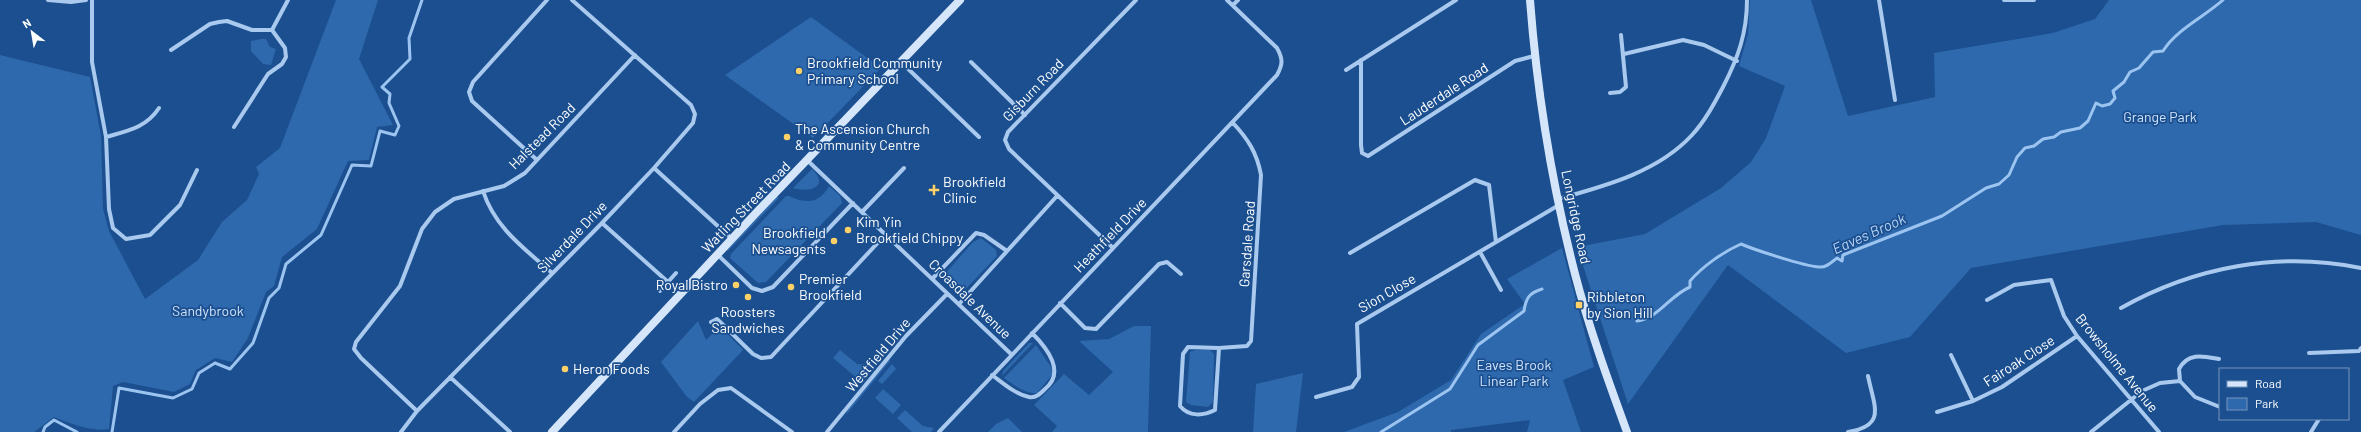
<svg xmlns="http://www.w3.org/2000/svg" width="2361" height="432" font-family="Barlow,sans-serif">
<rect width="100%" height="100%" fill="#1b4f8f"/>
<path fill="#2e69ad" d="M 336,0 L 378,0 L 359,59 L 393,125 L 377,127 L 369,160 L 348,161 L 317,229 L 282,257 L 274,286 L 266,292 L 248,338 L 232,362 L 215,358 L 196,370 L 190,384 L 174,392 L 123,382 L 113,386 L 109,429 C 92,432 71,424 54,417 L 34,432 L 0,432 L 0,55 L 90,77 L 101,136 L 103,209 L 109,231 L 145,299 L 198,260 L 222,222 L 247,200 L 259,174 L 256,167 L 280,148 Z
M 1750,0 L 1811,0 L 1848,116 L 1935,97 L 1934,53 L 2053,33 L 2095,19 L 2109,0 L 2361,0 L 2361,235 L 2316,222 L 2223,225 L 1971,268 L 1910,337 L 1846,353 L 1728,265 L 1628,404 L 1577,247 L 1645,234 L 1721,188 L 1751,162 L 1766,138 L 1785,86 L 1739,66 L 1748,34 Z
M 811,17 L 881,68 L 813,138 L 725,75 Z
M 261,39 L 266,39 L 270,47 L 276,49 L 271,65 L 263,64 L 251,51 L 251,41 Z
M 812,169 C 830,187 810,193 793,188 Z
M 829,186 L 840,196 L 842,203 L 766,282 L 758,283 L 730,258 L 731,254 L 786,196 L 789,196 C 806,204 819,204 829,186 Z
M 777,196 L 779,198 L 728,251 L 726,249 Z
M 981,238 L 996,250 L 997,256 L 963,292 L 958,294 L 943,279 L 945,274 L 973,242 Z
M 1562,248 L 1594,367 L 1563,380 L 1581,432 L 1527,432 L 1530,420 L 1451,430 L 1451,432 L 1344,432 L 1398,412 L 1451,380 L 1481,334 L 1525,304 L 1507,279 Z
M 698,321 L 706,340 L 720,326 L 743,350 L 694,402 L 687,397 L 661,362 Z
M 1134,326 L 1151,326 L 1148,432 L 1052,432 L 1057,426 L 1034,405 L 1064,374 L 1089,395 L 1113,372 L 1079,341 L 1109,339 Z
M 1029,343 L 1033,343 L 1002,376 L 1003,371 Z
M 1036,345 L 1051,367 L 1053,374 L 1037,393 C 1025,394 1014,385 1004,378 Z
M 840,350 L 857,364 L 870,365 L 858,379 L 833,358 Z
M 1195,350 L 1210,350 L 1214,354 L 1213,402 L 1208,407 L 1191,405 L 1186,402 L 1190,352 Z
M 889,359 L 890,361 L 846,415 L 848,410 Z
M 892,364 L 896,369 L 882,384 L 878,381 Z
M 1303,373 L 1296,432 L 1253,432 L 1256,384 Z
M 883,389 L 901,405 L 893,414 L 875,398 Z
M 905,410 L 923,426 L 934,428 L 931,432 L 912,432 L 897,418 Z
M 1008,418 L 1022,432 L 988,432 L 996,424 Z"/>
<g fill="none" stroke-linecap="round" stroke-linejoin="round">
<path stroke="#9cc4f0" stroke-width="3" d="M 1637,321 C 1659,318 1669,296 1690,287 L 1690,281 C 1703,266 1723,252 1741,244 C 1755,250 1804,266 1819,267 C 1826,268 1832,262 1837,258 L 1842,261 L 1843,255 L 1942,216 L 1986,188 L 1999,184 L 2009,175 L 2017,157 L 2025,148 L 2034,146 L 2043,139 L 2054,137 L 2061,132 L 2080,128 L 2088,121 L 2096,103 L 2102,106 L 2110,104 L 2115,98 L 2113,91 L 2124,82 L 2130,72 L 2139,68 L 2153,52 L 2163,51 C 2177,29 2204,17 2223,0
M 43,432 L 45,427 L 54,420 L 77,432
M 112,432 L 119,388 L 173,398 L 192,389 L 199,373 L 215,363 L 230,369 L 253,343 L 269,298 L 279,288 L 286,264 L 321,235 L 352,165 L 371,166 L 380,131 L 395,135 L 399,126 L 389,103 L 390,94 L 382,87 L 410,59 L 409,38 L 422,0
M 1381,432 L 1450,389 L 1478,345 L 1524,311 C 1526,298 1529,293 1542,289"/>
<path stroke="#a9c9ee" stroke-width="4" d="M 48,0 L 71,2 L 86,0
M 92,0 L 92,62 L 106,137 L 109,209 L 113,228 L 126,239 L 150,235 L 180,205 L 197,170
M 1879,0 L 1895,100
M 2004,0 L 2034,0
M 1233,5 L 1238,0
M 171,50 L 210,24 L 219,22 L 227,21 L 252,30 L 272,30 L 288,0
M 1624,54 L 1683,40 L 1704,45 L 1737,61
M 1361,60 L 1361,145 L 1362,153 L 1368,156 L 1515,61 L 1534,56
M 901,62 L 979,137
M 971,62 L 1025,115
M 1346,70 L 1456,0
M 1610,93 L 1620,92 L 1626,87 L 1621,35
M 234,127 L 268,74 L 282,64 L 286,57 L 285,48 L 272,30
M 106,137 C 127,131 146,128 159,108
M 537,160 L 472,101 L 469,92 L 473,82 L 547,0
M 808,161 L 1011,354
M 654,168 L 732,239
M 483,191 C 495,228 524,248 552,273
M 1558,199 C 1605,186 1658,172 1692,135 C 1705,121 1714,104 1723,87 C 1738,58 1747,33 1747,0
M 862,212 L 904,168
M 602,223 L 668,282
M 1112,247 L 1009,149 L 1005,140 L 1008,132 L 1136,0
M 1480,252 L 1501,290
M 1350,253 L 1475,180 L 1489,185 L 1496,242
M 718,255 L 752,288 L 762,291 L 773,287 L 853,203
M 933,278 L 976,233 L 984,235 L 1007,251
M 660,291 L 676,273
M 1987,300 L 2014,285 L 2051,280 L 2064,316 L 2077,336 L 2159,432
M 960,303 L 1057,196
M 1060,303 L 1085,328 L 1096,329 L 1159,264 L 1167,262 L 1181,274
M 2121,308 C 2194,267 2278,251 2361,268
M 711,322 L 717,319 L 753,354 L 761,358 L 771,357 L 886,234
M 1219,348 L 1188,347 L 1183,354 L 1180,406 C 1189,417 1203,416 1215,410 L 1219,348 L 1247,346 L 1251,341 L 1261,175 C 1257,153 1248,139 1233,123
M 2309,353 L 2359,351 L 2361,348
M 1951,355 L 1973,401 L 2002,387 L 2077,336
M 992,375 C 1003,383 1015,394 1029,397 C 1036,398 1040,394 1045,389 C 1066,372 1047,348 1032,333
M 450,377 L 510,432
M 2180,381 L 2195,397 L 2220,407
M 1316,397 L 1352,387 L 1359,377 L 1357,324 L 1559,205
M 417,411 L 361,358 L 354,349 L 356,342 L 400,286 L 422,229 L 435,212 L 454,199 L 504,186 L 525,173 L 635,55
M 1937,412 L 1973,401
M 401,432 L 417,411 L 602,223 L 654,168 L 693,123 L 695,114 L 691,105 L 572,0
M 674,432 L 700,404 L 718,390 L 731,388 L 792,432
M 827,432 L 906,336 L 947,294
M 939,432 L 1277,75 C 1283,64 1283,59 1277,48 L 1227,0
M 1848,432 C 1887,426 1874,406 1868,376
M 2091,432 L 2142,391 L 2160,383 L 2180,381 L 2179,369 C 2188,352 2203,356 2219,359
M 2311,432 L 2319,419"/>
<path stroke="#d6e6fa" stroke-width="8" d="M 1530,0 C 1537,92 1552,185 1575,274 C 1589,328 1608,380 1627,432
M 552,432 L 756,213 L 960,0"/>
</g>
<g fill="#ffd166" stroke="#1b4f8f" stroke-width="1.5">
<circle cx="799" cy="71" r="4"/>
<circle cx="787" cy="137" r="4"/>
<path d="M932 184h4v4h4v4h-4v4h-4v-4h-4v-4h4z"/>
<circle cx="848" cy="230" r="4"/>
<circle cx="834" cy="241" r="4"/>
<circle cx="736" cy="285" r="4"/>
<circle cx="791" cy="287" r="4"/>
<circle cx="748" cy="297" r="4"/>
<rect x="1575" y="301" width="8" height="8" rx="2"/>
<circle cx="565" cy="369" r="4"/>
</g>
<g text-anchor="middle" stroke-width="3.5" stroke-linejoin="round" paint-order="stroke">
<g font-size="14" fill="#fff" stroke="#1b4f8f" text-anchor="start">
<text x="807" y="68">Brookfield Community<tspan x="807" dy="16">Primary School</tspan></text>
<text x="795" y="134">The Ascension Church<tspan x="795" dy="16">&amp; Community Centre</tspan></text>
<text x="943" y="187">Brookfield<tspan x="943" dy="16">Clinic</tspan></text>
<text x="856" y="227">Kim Yin<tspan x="856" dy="16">Brookfield Chippy</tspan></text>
<text x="826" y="238" text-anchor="end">Brookfield<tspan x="826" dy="16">Newsagents</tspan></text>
<text x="799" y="284">Premier<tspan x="799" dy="16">Brookfield</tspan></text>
<text x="728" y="290" text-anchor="end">Royal Bistro</text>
<text x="1587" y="302">Ribbleton<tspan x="1587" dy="16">by Sion Hill</tspan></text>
<text x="748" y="317" text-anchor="middle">Roosters<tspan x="748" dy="16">Sandwiches</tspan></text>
<text x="573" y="374">Heron Foods</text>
</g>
<g font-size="14" fill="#fff" stroke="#1b4f8f">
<text transform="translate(1033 90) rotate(-46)" y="5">Gisburn Road</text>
<text transform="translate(1444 94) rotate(-33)" y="5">Lauderdale Road</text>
<text transform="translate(542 136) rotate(-45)" y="5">Halstead Road</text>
<text transform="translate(746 207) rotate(-46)" y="5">Watling Street Road</text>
<text transform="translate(1576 217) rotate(78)" y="5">Longridge Road</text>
<text transform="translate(1110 235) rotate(-46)" y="5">Heathfield Drive</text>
<text transform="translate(572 237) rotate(-46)" y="5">Silverdale Drive</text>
<text transform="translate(1247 244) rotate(-86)" y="5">Garsdale Road</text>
<text transform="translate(1387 293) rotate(-30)" y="5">Sion Close</text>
<text transform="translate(970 299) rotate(44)" y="5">Croasdale Avenue</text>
<text transform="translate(878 355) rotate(-50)" y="5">Westfield Drive</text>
<text transform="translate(2019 361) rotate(-33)" y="5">Fairoak Close</text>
<text transform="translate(2117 363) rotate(51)" y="5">Browsholme Avenue</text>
</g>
<g font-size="14" fill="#cfe3fa" stroke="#1b4f8f">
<text x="2160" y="122">Grange Park</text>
<text x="208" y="316">Sandybrook</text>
<text x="1514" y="370">Eaves Brook<tspan x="1514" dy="16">Linear Park</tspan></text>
</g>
<g font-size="15" font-style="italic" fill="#b5d3f5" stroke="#1b4f8f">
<text transform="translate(1869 234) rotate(-24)" y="5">Eaves Brook</text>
</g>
</g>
<rect x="2219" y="368" width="130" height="52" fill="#1b4f8f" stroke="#7695bc"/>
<rect x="2227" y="381" width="20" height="6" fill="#d6e6fa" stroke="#7695bc"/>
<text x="2255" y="388" font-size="12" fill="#ffffff">Road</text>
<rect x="2227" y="398" width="20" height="12" fill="#2e69ad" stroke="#7695bc"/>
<text x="2255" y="408" font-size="12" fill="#ffffff">Park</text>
<g transform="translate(32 32) rotate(329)" stroke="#1b4f8f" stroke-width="3" paint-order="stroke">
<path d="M0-3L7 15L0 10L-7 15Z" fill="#ffffff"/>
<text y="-6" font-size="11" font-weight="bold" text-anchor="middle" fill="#ffffff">N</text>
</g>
</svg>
